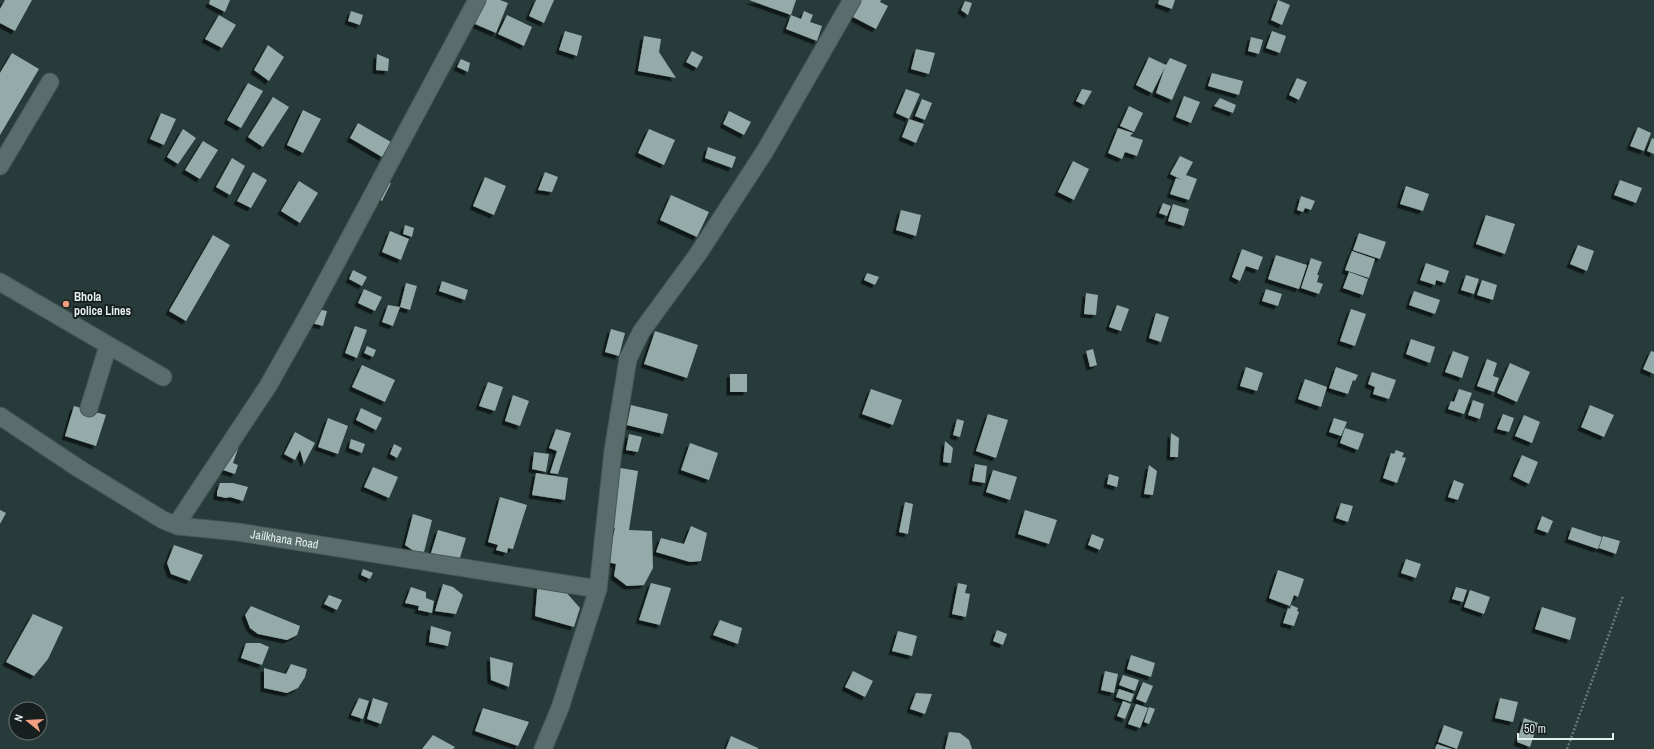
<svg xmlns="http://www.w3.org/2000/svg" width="1654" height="749" font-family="'Archivo Narrow',sans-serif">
<defs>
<filter id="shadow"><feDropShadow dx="-3.5" dy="3.5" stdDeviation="0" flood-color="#0009"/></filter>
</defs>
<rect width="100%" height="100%" fill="#273b3a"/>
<path fill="#94aba9" filter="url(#shadow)" d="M 5,0 L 32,0 L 15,31 L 0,23 L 0,9 Z
M 210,0 L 230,0 L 225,12 L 209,4 Z
M 485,0 L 500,0 L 508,3 L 496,33 L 475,24 Z
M 536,0 L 554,0 L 544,23 L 529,16 Z
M 749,0 L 796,0 L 791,15 Z
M 860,0 L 881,0 L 880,2 L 888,6 L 876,29 L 851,16 Z
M 1159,0 L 1175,0 L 1172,9 L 1158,4 Z
M 1278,0 L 1290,5 L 1282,25 L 1271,20 Z
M 965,1 L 972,3 L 968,15 L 961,10 Z
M 351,11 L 363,15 L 360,25 L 348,21 Z
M 804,11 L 813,15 L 810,22 L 822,26 L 817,41 L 786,29 L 791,15 L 801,19 Z
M 219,15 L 236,25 L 222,48 L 205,39 Z
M 507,15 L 532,27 L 524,46 L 498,34 Z
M 565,31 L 582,36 L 577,56 L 559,50 Z
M 1272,31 L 1286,36 L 1280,53 L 1266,48 Z
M 644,36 L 661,39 L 659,52 L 676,78 L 638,71 Z
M 1251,37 L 1263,40 L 1259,54 L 1248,51 Z
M 268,45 L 284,57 L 269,81 L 254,70 Z
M 916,49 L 935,53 L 929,74 L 911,69 Z
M 692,51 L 703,57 L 697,68 L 686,62 Z
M 12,53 L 39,69 L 0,135 L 0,73 Z
M 377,54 L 389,59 L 388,71 L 376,70 Z
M 1149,57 L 1166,65 L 1170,58 L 1187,65 L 1172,100 L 1156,93 L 1165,67 L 1152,93 L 1136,85 Z
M 461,59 L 470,63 L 468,72 L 457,67 Z
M 1212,73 L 1243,81 L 1239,95 L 1208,86 Z
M 1297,78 L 1307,82 L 1299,100 L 1289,95 Z
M 248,83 L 263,91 L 241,128 L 227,120 Z
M 906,89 L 920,94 L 909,119 L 896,113 Z
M 1082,89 L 1092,91 L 1084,105 L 1076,101 Z
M 1184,96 L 1200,102 L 1191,123 L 1176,117 Z
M 273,97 L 289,107 L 263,147 L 248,137 Z
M 1220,98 L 1236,105 L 1233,113 L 1214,106 Z
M 922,99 L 932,103 L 925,120 L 915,116 Z
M 1129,106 L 1143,113 L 1134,132 L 1120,126 Z
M 303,110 L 321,119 L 303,153 L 287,145 Z
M 729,111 L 751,122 L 744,135 L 723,124 Z
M 161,113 L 176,119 L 164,145 L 150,139 Z
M 909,119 L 924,124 L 916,143 L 902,137 Z
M 358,123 L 391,142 L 382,157 L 350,138 Z
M 1638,127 L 1651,133 L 1644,151 L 1630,146 Z
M 1118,128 L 1133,133 L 1130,136 L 1143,140 L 1137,156 L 1125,152 L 1122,159 L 1108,153 Z
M 183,129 L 196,138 L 178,164 L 167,157 Z
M 649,129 L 675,140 L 664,165 L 638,153 Z
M 1652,138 L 1654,139 L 1654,154 L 1647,151 Z
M 203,141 L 218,150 L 200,179 L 185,170 Z
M 708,147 L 736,157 L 732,168 L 705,158 Z
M 1180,156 L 1193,162 L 1186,175 L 1197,179 L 1189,200 L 1170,194 L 1176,178 L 1182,180 L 1170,174 Z
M 232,158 L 245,166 L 230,195 L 216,187 Z
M 1073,161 L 1089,169 L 1074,200 L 1058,192 Z
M 253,172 L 267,180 L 251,208 L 237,201 Z
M 545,172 L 558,177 L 552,192 L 538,190 Z
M 485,177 L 506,186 L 494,215 L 473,206 Z
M 1620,180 L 1642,188 L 1636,203 L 1614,195 Z
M 299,181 L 318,193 L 300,223 L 281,211 Z
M 383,181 L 391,183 L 382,201 L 376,197 Z
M 1406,186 L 1429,194 L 1423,211 L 1400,204 Z
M 671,195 L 709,212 L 697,237 L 660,220 Z
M 1301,196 L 1315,201 L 1311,210 L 1305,208 L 1303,212 L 1297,210 Z
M 1163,203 L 1171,206 L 1167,216 L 1159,213 Z
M 1173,204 L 1189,209 L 1184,226 L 1168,221 Z
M 901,210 L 921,215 L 916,236 L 896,230 Z
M 1486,215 L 1515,224 L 1505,254 L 1476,244 Z
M 405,225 L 414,228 L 412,237 L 403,234 Z
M 390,231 L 409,239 L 401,260 L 382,252 Z
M 1359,233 L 1386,242 L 1380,259 L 1353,250 Z
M 213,235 L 230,245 L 186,321 L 169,311 Z
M 1578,245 L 1594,251 L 1587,271 L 1570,264 Z
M 1242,249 L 1263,257 L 1258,270 L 1246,266 L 1240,281 L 1232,277 Z
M 1352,251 L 1375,259 L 1369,278 L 1345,270 Z
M 1276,255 L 1307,265 L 1299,289 L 1268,279 Z
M 1311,258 L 1322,262 L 1317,275 L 1319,275 L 1317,282 L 1323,284 L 1319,294 L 1301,288 Z
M 1426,263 L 1449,271 L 1445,283 L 1436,280 L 1435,285 L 1420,280 Z
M 353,270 L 367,277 L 362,286 L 349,279 Z
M 1349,272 L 1368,279 L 1363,295 L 1343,288 Z
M 867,273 L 879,277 L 875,285 L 864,280 Z
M 1466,275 L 1479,279 L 1474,294 L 1461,290 Z
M 1482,280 L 1497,285 L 1493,300 L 1477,295 Z
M 442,281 L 468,290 L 465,300 L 439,291 Z
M 406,283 L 417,286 L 410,310 L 400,307 Z
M 364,289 L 382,297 L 375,311 L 358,303 Z
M 1266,289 L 1282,294 L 1278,306 L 1262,301 Z
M 1414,291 L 1440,300 L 1435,314 L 1409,305 Z
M 1086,293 L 1098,295 L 1096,315 L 1084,314 Z
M 388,305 L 400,307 L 393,326 L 382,322 Z
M 1117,305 L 1129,309 L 1121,331 L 1109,327 Z
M 312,308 L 327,311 L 323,326 L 308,322 Z
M 1351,309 L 1366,314 L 1355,346 L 1340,341 Z
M 1156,313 L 1169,317 L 1161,342 L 1149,338 Z
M 355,326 L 367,330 L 357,358 L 345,353 Z
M 611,329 L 625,333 L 619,356 L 605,352 Z
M 655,331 L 698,345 L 687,378 L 644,364 Z
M 1411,339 L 1435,347 L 1430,363 L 1406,354 Z
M 367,346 L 376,350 L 373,357 L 364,353 Z
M 1093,349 L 1097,365 L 1090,367 L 1086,351 Z
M 1453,351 L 1469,357 L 1462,378 L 1445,372 Z
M 1651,351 L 1654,352 L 1654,374 L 1643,369 Z
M 1487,359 L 1497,363 L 1493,376 L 1499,378 L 1494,392 L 1477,386 Z
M 1510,363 L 1530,372 L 1517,402 L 1497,393 Z
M 362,365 L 395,380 L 385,402 L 352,387 Z
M 1246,367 L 1263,373 L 1257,391 L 1240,386 Z
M 1336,367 L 1358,375 L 1355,381 L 1353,380 L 1348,394 L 1329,388 Z
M 1372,372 L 1396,380 L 1389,399 L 1373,394 L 1375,387 L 1368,384 Z
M 730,374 L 747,374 L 747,392 L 730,392 Z
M 1305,379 L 1327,387 L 1321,407 L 1298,399 Z
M 488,382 L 503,387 L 495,411 L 479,406 Z
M 871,389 L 902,400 L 893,425 L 862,414 Z
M 1459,389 L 1472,393 L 1464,414 L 1448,409 L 1451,401 L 1454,402 Z
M 513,395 L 529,401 L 520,426 L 505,421 Z
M 1473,400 L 1484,404 L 1480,419 L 1468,415 Z
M 631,405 L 668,414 L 663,434 L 627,425 Z
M 1590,405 L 1614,415 L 1604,437 L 1581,427 Z
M 74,406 L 106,415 L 96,446 L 65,436 Z
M 361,408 L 382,418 L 376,430 L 356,420 Z
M 988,414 L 1008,420 L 996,458 L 976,451 Z
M 1503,414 L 1514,418 L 1509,432 L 1497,429 Z
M 1524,415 L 1540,422 L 1532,443 L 1515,436 Z
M 328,418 L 348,426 L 338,454 L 318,447 Z
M 1334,418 L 1347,422 L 1341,436 L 1329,432 Z
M 957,419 L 964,421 L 960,437 L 953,435 Z
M 1345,428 L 1364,434 L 1358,450 L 1340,443 Z
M 556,429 L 571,433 L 558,474 L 550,473 L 557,451 L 549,448 Z
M 295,432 L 315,443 L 304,464 L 300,450 L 295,460 L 284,454 Z
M 1171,433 L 1179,438 L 1178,457 L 1170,457 Z
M 629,434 L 642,437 L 638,452 L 626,450 Z
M 351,439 L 365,444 L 362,453 L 349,448 Z
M 945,441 L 953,448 L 951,463 L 943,462 Z
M 240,443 L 233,463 L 238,465 L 235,474 L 220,469 Z
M 690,443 L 718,453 L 709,480 L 681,470 Z
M 394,444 L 402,448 L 397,458 L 390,454 Z
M 1396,450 L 1404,453 L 1402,457 L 1406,458 L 1397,483 L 1383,478 L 1391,453 L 1394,454 Z
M 534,452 L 549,454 L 546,472 L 532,469 Z
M 1522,455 L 1538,462 L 1529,484 L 1513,476 Z
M 975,464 L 987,466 L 985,483 L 972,481 Z
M 1149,465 L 1157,471 L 1153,495 L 1144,494 Z
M 373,467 L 398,477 L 389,498 L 364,487 Z
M 615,467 L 638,471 L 629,530 L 652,531 L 653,568 L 644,585 L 627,586 L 614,576 L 616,564 L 607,562 L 615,528 L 605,526 Z
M 993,470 L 1017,477 L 1010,500 L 986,492 Z
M 536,473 L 568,478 L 565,500 L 532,495 Z
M 1109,474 L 1119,477 L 1117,487 L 1107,484 Z
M 1454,480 L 1464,484 L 1458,500 L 1448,497 Z
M 220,483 L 233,483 L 248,487 L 243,501 L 230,497 L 226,498 L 217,496 L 217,492 Z
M 500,497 L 527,505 L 513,549 L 508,548 L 507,553 L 496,550 L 498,545 L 488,542 Z
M 905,502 L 913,504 L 908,534 L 899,532 Z
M 1341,503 L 1353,506 L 1348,522 L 1336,518 Z
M 0,510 L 6,513 L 0,524 Z
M 1025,510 L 1057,520 L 1049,544 L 1018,534 Z
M 413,514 L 432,520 L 424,552 L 414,551 L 405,545 Z
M 1542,516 L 1553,521 L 1548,533 L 1537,529 Z
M 691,526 L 707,533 L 701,561 L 690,562 L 656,552 L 661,538 L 684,544 Z
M 1572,527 L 1602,537 L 1598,549 L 1568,539 Z
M 438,530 L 466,538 L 459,561 L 431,553 Z
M 1092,534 L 1104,539 L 1100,550 L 1088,545 Z
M 1603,536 L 1620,541 L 1616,554 L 1599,548 Z
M 174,545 L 203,555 L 190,581 L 171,574 L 167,563 Z
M 1406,559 L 1421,564 L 1416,578 L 1401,573 Z
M 363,569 L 373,573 L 370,579 L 361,575 Z
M 1278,570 L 1304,579 L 1298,597 L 1294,595 L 1290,606 L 1269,598 Z
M 538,580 L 558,583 L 580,608 L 574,627 L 535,616 Z
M 651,583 L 671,588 L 660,625 L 639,620 Z
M 958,583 L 967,585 L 965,593 L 970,594 L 966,617 L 952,614 Z
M 443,584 L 453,587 L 463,595 L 456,614 L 435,611 Z
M 411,587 L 426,592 L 426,598 L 434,601 L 432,613 L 418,610 L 419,606 L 405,603 Z
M 1456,587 L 1467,590 L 1463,602 L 1452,599 Z
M 1470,590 L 1490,597 L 1484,614 L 1464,607 Z
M 329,595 L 342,600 L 337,610 L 324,604 Z
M 1291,605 L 1298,608 L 1297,611 L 1299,612 L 1294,626 L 1283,623 L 1288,608 L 1290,609 Z
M 251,606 L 300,626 L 297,635 L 287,640 L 258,634 L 250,628 L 245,615 Z
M 1542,607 L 1576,618 L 1570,640 L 1535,629 Z
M 33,614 L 63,627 L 48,659 L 34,676 L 6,662 Z
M 720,620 L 742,628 L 738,644 L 713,635 Z
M 431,626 L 451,632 L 448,646 L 429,642 Z
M 997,630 L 1007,634 L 1003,645 L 993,641 Z
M 898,631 L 917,636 L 912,656 L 892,651 Z
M 246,643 L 260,643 L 269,647 L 262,665 L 241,658 Z
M 1131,655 L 1155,663 L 1151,677 L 1127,669 Z
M 490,657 L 513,663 L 509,687 L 491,680 Z
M 291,664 L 307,669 L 305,677 L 298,688 L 287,693 L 264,688 L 264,668 L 286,674 Z
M 853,671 L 873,681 L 865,697 L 845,687 Z
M 1105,671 L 1118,674 L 1114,693 L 1101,690 Z
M 1123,675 L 1139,680 L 1135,691 L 1119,685 Z
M 1143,682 L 1153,686 L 1146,703 L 1136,699 Z
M 1119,689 L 1134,694 L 1131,702 L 1116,697 Z
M 916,693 L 932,694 L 925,714 L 910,709 Z
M 359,698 L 369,701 L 363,719 L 351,715 Z
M 373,698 L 388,703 L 381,724 L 367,719 Z
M 1500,698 L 1518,702 L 1513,722 L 1495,718 Z
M 1123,701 L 1131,704 L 1125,719 L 1117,716 Z
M 1136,704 L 1148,708 L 1140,728 L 1128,724 Z
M 1149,707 L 1155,709 L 1149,724 L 1144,722 Z
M 483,708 L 529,722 L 518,746 L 475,731 Z
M 1524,718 L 1538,723 L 1530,747 L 1517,742 Z
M 1444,725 L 1463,732 L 1457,749 L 1438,742 Z
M 949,732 L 960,733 L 969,740 L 972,749 L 945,749 Z
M 433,735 L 455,747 L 453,749 L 422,749 Z
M 731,736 L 758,748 L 758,749 L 726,749 Z
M 1437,744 L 1452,749 L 1435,749 Z"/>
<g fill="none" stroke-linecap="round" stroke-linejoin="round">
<defs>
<g id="minor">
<path d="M 0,166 L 50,82"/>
<path d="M 0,282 L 163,377"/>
<path d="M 89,408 L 108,346"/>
<path id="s1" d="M 0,416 L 78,468 L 163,520 L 178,526 L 238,532 L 598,589"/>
<path d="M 176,525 L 268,386 L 312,308 L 477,0"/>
<path d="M 543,749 L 560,708 L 598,589 L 613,451 L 628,359 L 641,332 L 698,254 L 765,151 L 852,0"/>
</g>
</defs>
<use href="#minor" stroke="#465756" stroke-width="19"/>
<path stroke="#697a79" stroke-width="2.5" stroke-dasharray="2 2" stroke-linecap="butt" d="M 1567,749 L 1623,596"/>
<use href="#minor" stroke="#596e6c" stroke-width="17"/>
</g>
<circle fill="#f2a081" stroke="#17201f" stroke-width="1.5" cx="66" cy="304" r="4"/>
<g text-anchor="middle" stroke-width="4" stroke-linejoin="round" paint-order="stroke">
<g font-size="12" font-weight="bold" fill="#e3eeed" stroke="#17201f" text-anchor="start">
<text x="74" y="301">Bhola<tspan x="74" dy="14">police Lines</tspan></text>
</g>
<g font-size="12" fill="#e3eeed" stroke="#17201f">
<text dy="4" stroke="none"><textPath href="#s1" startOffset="317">Jailkhana Road</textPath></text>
</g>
</g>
<g transform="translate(28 721) rotate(288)"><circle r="19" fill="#17201f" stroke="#697271"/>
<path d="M0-3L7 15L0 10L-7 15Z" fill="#f2a081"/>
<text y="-6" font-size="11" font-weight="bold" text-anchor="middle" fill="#e3eeed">N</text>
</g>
<path d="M1518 733v6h95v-6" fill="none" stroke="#e3eeed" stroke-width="2"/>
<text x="1524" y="733" font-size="12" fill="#e3eeed" stroke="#17201f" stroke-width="3" paint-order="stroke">50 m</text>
</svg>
